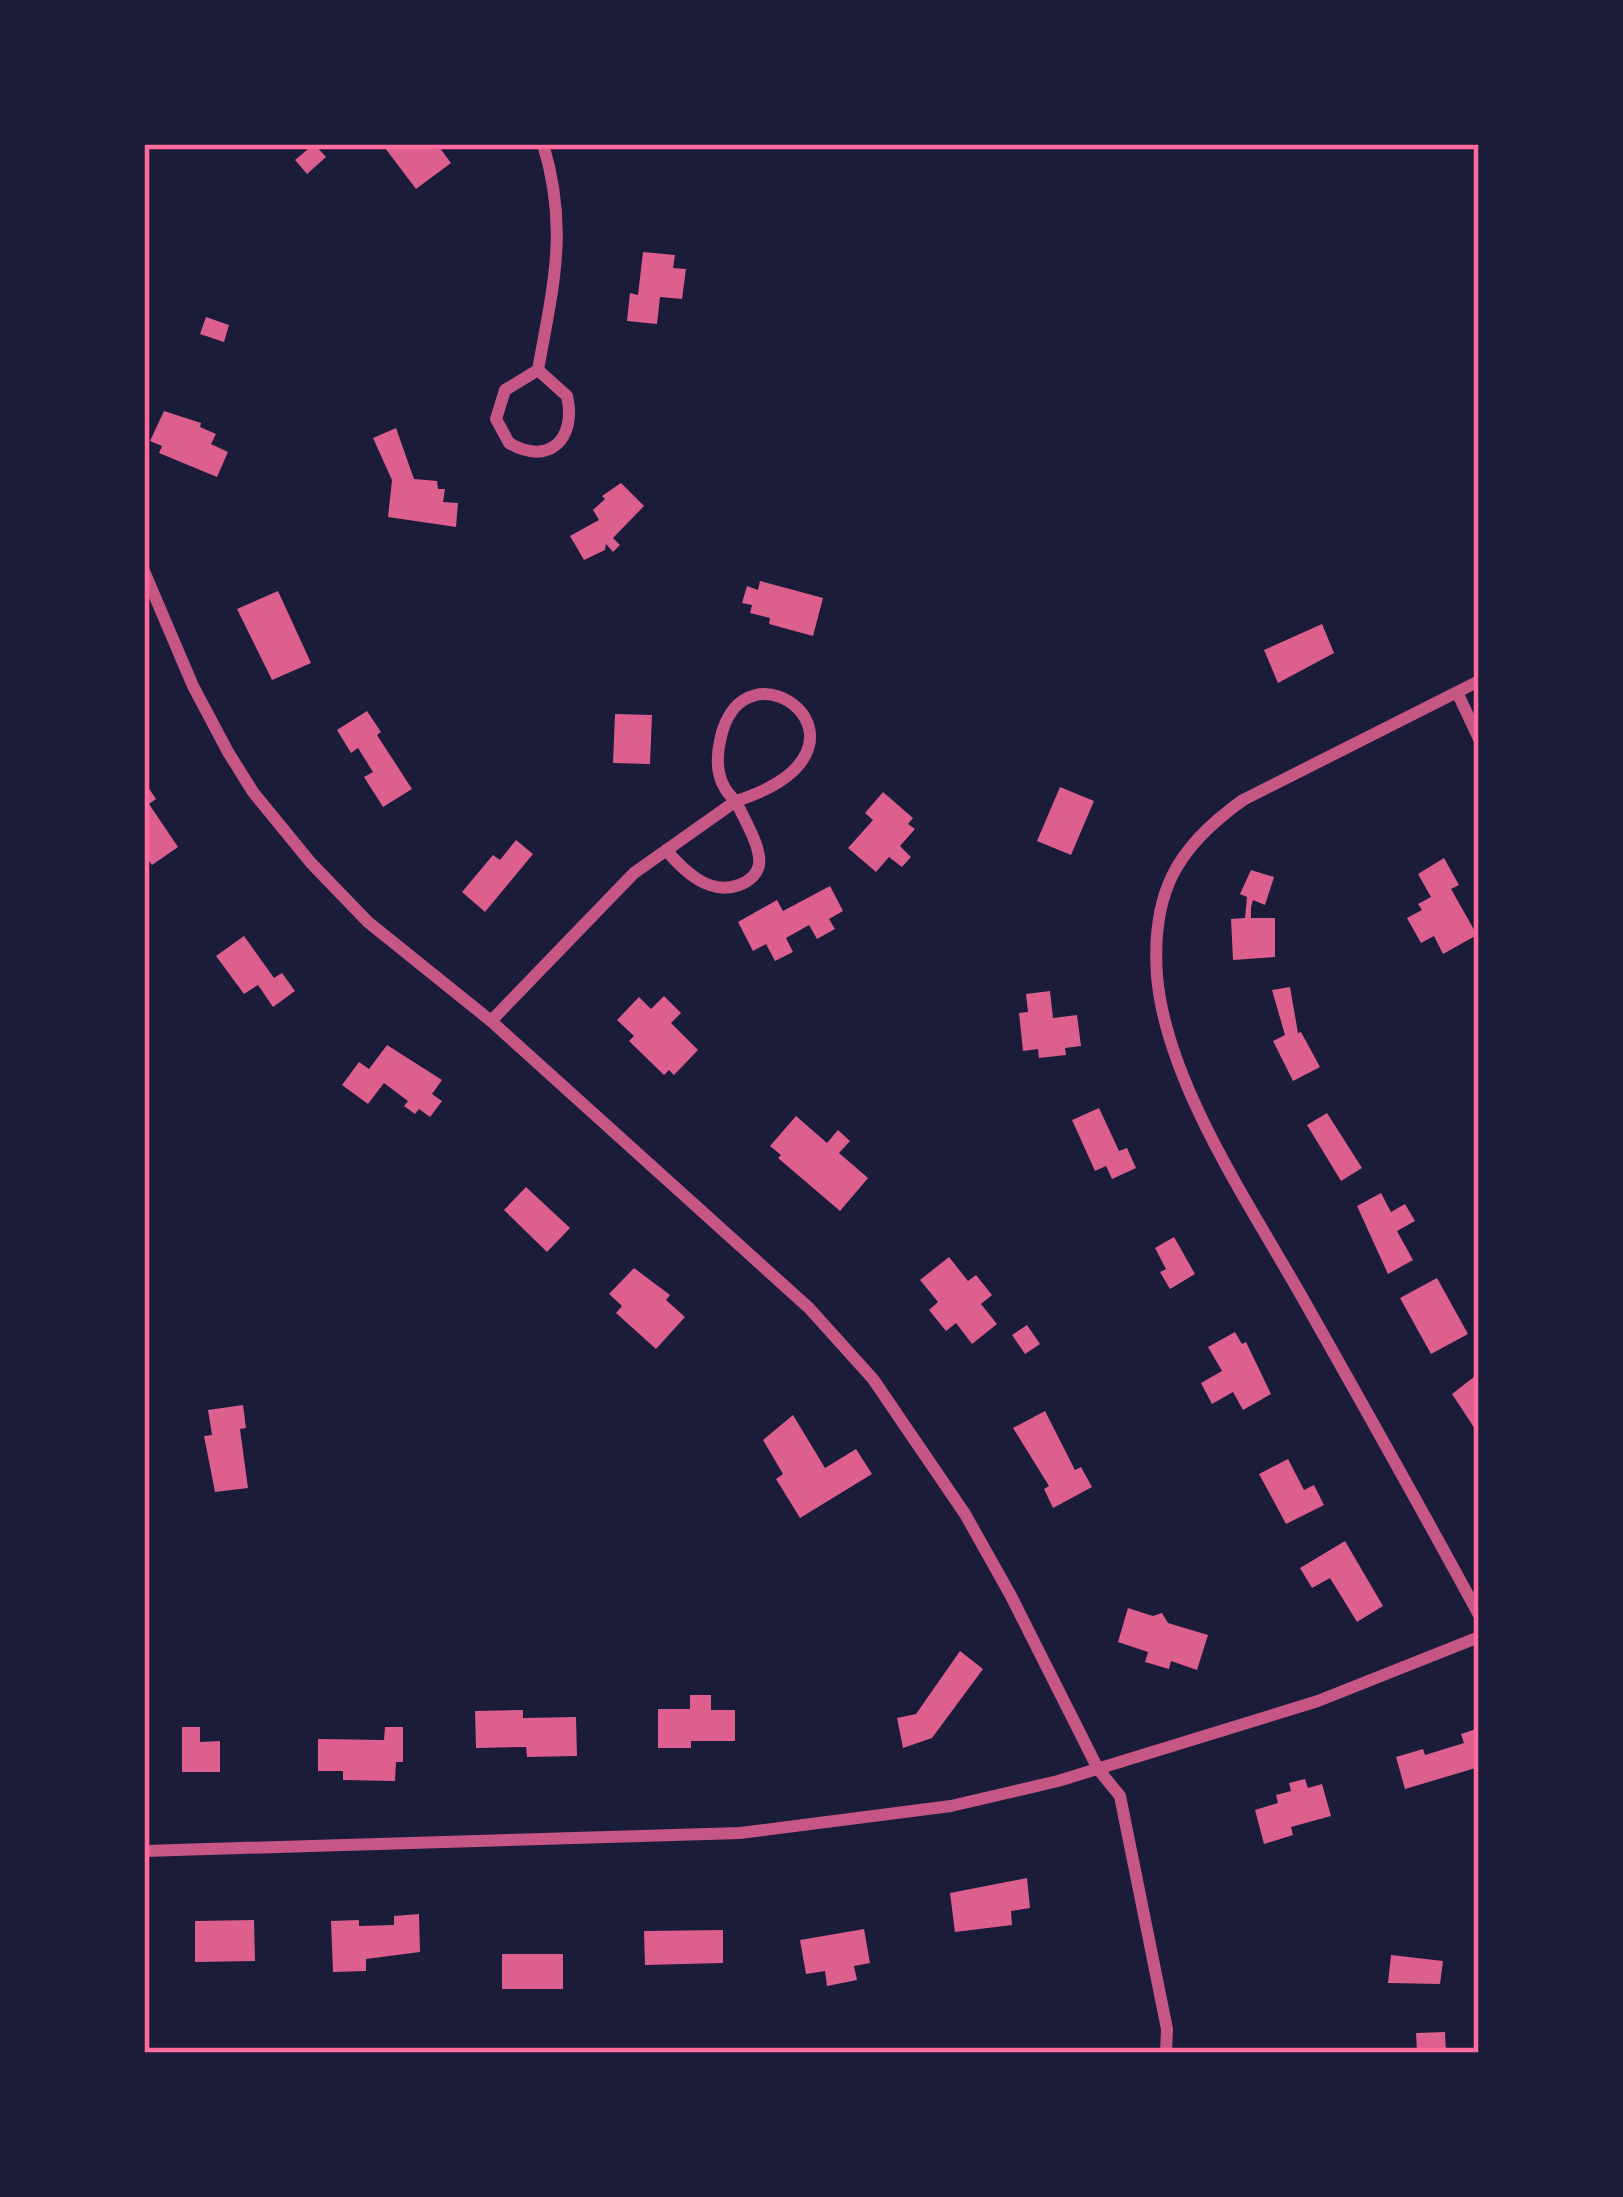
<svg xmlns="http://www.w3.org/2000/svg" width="1623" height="2197" font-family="'Golos Text',sans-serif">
<rect width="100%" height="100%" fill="#1b1b3a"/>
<path fill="#dd5f8e" d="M 314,144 L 326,157 L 307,174 L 295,160 Z
M 382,144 L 437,144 L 451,163 L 416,189 Z
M 643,252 L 675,255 L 673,268 L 686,269 L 682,299 L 660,297 L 657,324 L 627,321 L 630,293 L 638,295 Z
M 206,317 L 229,325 L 224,342 L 200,334 Z
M 164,411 L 201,423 L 200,427 L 216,434 L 211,444 L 228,452 L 217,477 L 159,453 L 162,446 L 150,441 Z
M 396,428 L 414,479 L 437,481 L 438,489 L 445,489 L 443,502 L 458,503 L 456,527 L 388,517 L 392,480 L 373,438 Z
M 621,483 L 644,506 L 613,538 L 620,545 L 613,552 L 606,544 L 605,550 L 584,560 L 570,536 L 599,520 L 593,510 L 605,499 L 602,496 Z
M 760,581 L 823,598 L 813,636 L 769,624 L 770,618 L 750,613 L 752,605 L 742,603 L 747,586 L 758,590 Z
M 278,591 L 311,663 L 272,680 L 237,609 Z
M 1322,624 L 1334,653 L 1278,683 L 1264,650 Z
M 367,711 L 381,732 L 377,735 L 412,789 L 383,807 L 364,777 L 373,772 L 358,748 L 351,753 L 337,730 Z
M 615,714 L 652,715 L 650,764 L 613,763 Z
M 144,781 L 156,799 L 149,804 L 178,847 L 152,865 L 144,854 Z
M 1060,787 L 1094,801 L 1071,855 L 1037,841 Z
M 883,792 L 913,818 L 908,824 L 915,829 L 900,846 L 911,857 L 902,867 L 889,857 L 876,872 L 848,848 L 873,820 L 865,813 Z
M 516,840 L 533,854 L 485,912 L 462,892 L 493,855 L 500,860 Z
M 1444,858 L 1459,885 L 1451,889 L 1477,935 L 1443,954 L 1434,936 L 1421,943 L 1407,918 L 1422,910 L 1418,904 L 1431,897 L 1418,874 Z
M 1251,870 L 1274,877 L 1265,905 L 1253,900 L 1251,907 L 1251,918 L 1275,918 L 1275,957 L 1233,960 L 1231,919 L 1245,918 L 1247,897 L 1240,894 Z
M 830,886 L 843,911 L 829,919 L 835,929 L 817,939 L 809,925 L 786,938 L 793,952 L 775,961 L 766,944 L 753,951 L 738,922 L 777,900 L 783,911 Z
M 244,936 L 274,978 L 282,973 L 295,991 L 273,1007 L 258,985 L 244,994 L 216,956 Z
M 1290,987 L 1298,1033 L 1301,1032 L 1320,1067 L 1293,1081 L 1273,1041 L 1285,1035 L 1272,990 Z
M 1050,991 L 1053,1018 L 1077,1015 L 1081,1046 L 1065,1048 L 1066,1055 L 1039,1058 L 1038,1049 L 1023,1051 L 1019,1013 L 1028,1012 L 1026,994 Z
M 664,996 L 681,1013 L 671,1023 L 698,1050 L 674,1075 L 669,1070 L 664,1075 L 629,1041 L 634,1036 L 617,1020 L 639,997 L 651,1009 Z
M 387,1045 L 442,1080 L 432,1094 L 442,1101 L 430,1117 L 419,1109 L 415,1114 L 404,1106 L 408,1101 L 384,1083 L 368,1104 L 342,1085 L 359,1062 L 369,1069 Z
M 1099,1108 L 1119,1151 L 1127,1148 L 1136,1168 L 1112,1179 L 1106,1166 L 1095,1171 L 1072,1120 Z
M 1327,1113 L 1362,1168 L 1341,1181 L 1307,1125 Z
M 796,1116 L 827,1143 L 838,1130 L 850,1141 L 839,1153 L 868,1178 L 840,1211 L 778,1158 L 781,1155 L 770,1146 Z
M 526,1187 L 570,1228 L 547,1252 L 504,1210 Z
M 1381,1193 L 1391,1212 L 1405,1204 L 1415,1221 L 1397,1231 L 1413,1260 L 1388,1274 L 1357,1206 Z
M 1174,1237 L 1195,1274 L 1170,1289 L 1160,1272 L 1166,1269 L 1155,1248 Z
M 949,1257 L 968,1281 L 976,1275 L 992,1295 L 981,1304 L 997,1324 L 972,1344 L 956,1323 L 946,1331 L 929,1310 L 938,1302 L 920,1280 Z
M 634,1268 L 670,1295 L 666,1300 L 685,1317 L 656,1349 L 616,1313 L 622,1306 L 609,1294 Z
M 1437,1278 L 1468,1334 L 1431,1354 L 1400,1298 Z
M 1027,1325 L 1040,1344 L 1025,1354 L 1012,1335 Z
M 1235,1332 L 1242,1344 L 1246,1342 L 1271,1394 L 1243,1410 L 1233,1392 L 1212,1404 L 1201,1383 L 1222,1371 L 1208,1347 Z
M 1479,1373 L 1479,1435 L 1452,1394 Z
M 243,1405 L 246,1428 L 240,1429 L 248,1488 L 215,1492 L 204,1436 L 212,1435 L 208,1410 Z
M 1045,1411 L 1075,1470 L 1081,1467 L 1092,1487 L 1053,1508 L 1044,1489 L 1049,1486 L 1013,1428 Z
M 793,1415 L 825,1468 L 856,1449 L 872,1474 L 800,1518 L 776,1479 L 783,1474 L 763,1440 Z
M 1288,1459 L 1304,1490 L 1314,1485 L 1324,1505 L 1286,1524 L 1259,1474 Z
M 1345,1541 L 1383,1606 L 1357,1622 L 1330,1578 L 1312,1588 L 1300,1568 Z
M 1128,1608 L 1153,1616 L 1162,1613 L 1168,1623 L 1208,1635 L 1197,1670 L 1171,1661 L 1169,1669 L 1145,1662 L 1148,1652 L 1118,1642 Z
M 960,1651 L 983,1669 L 932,1738 L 903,1748 L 897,1718 L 916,1714 Z
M 690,1695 L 711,1695 L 711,1710 L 735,1710 L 735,1741 L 691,1741 L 691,1748 L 658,1748 L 658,1709 L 690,1709 Z
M 523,1710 L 523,1718 L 576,1717 L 577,1756 L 527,1757 L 526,1747 L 476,1748 L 475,1711 Z
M 182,1727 L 200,1727 L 200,1742 L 220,1741 L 220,1772 L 182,1772 Z
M 385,1727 L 403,1727 L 403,1762 L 396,1762 L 395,1781 L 343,1780 L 343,1771 L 318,1771 L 318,1739 L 384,1740 Z
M 1479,1728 L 1479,1767 L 1405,1789 L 1396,1757 L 1423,1749 L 1425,1755 L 1464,1743 L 1461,1734 Z
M 1305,1779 L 1308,1788 L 1322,1784 L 1331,1816 L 1291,1827 L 1293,1835 L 1264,1844 L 1255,1810 L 1278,1803 L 1276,1795 L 1291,1791 L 1289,1783 Z
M 1027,1878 L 1030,1908 L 1011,1911 L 1012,1925 L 955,1932 L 950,1893 Z
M 419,1914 L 420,1952 L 366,1959 L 366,1971 L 333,1972 L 331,1921 L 359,1920 L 359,1926 L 394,1925 L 394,1916 Z
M 254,1920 L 255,1961 L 195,1962 L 195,1921 Z
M 864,1929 L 870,1963 L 854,1966 L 857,1980 L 827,1986 L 825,1971 L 806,1974 L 800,1940 Z
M 723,1930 L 723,1963 L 645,1965 L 644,1931 Z
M 502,1954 L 563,1954 L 563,1989 L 502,1989 Z
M 1391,1955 L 1443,1961 L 1440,1984 L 1388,1983 Z
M 1445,2032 L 1446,2053 L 1417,2053 L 1416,2033 Z"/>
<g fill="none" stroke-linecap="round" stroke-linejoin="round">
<path stroke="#c65784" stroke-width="12" d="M 538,370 L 567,396 C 577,438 549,467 509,443 L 496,419 L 505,390 Z
M 538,370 C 553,286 569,229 543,144
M 144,571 L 193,686 L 228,752 L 253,792 L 311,863 L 368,922 L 491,1021 L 809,1308 L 873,1379 L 965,1514 L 1011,1596 L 1098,1769 L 1120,1796 L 1167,2029 L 1166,2053
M 1479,681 L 1243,800 C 1177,847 1151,892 1157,976 C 1166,1082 1250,1205 1302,1297 C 1362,1403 1421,1508 1479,1615
M 1457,692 L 1479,739
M 491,1021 L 634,873 L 736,801 C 718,786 715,764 720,741 C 742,628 901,748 736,801 C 743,818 762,847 759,865 C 757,875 748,882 739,885 C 709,896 684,871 666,850
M 144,1851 L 740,1833 L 951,1806 L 1058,1781 L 1318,1701 L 1479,1637"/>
</g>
<rect width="1623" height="2197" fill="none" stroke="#1b1b3a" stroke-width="294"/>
<rect x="147" y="147" width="1329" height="1903" fill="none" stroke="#ff6b9d" stroke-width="4.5"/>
</svg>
